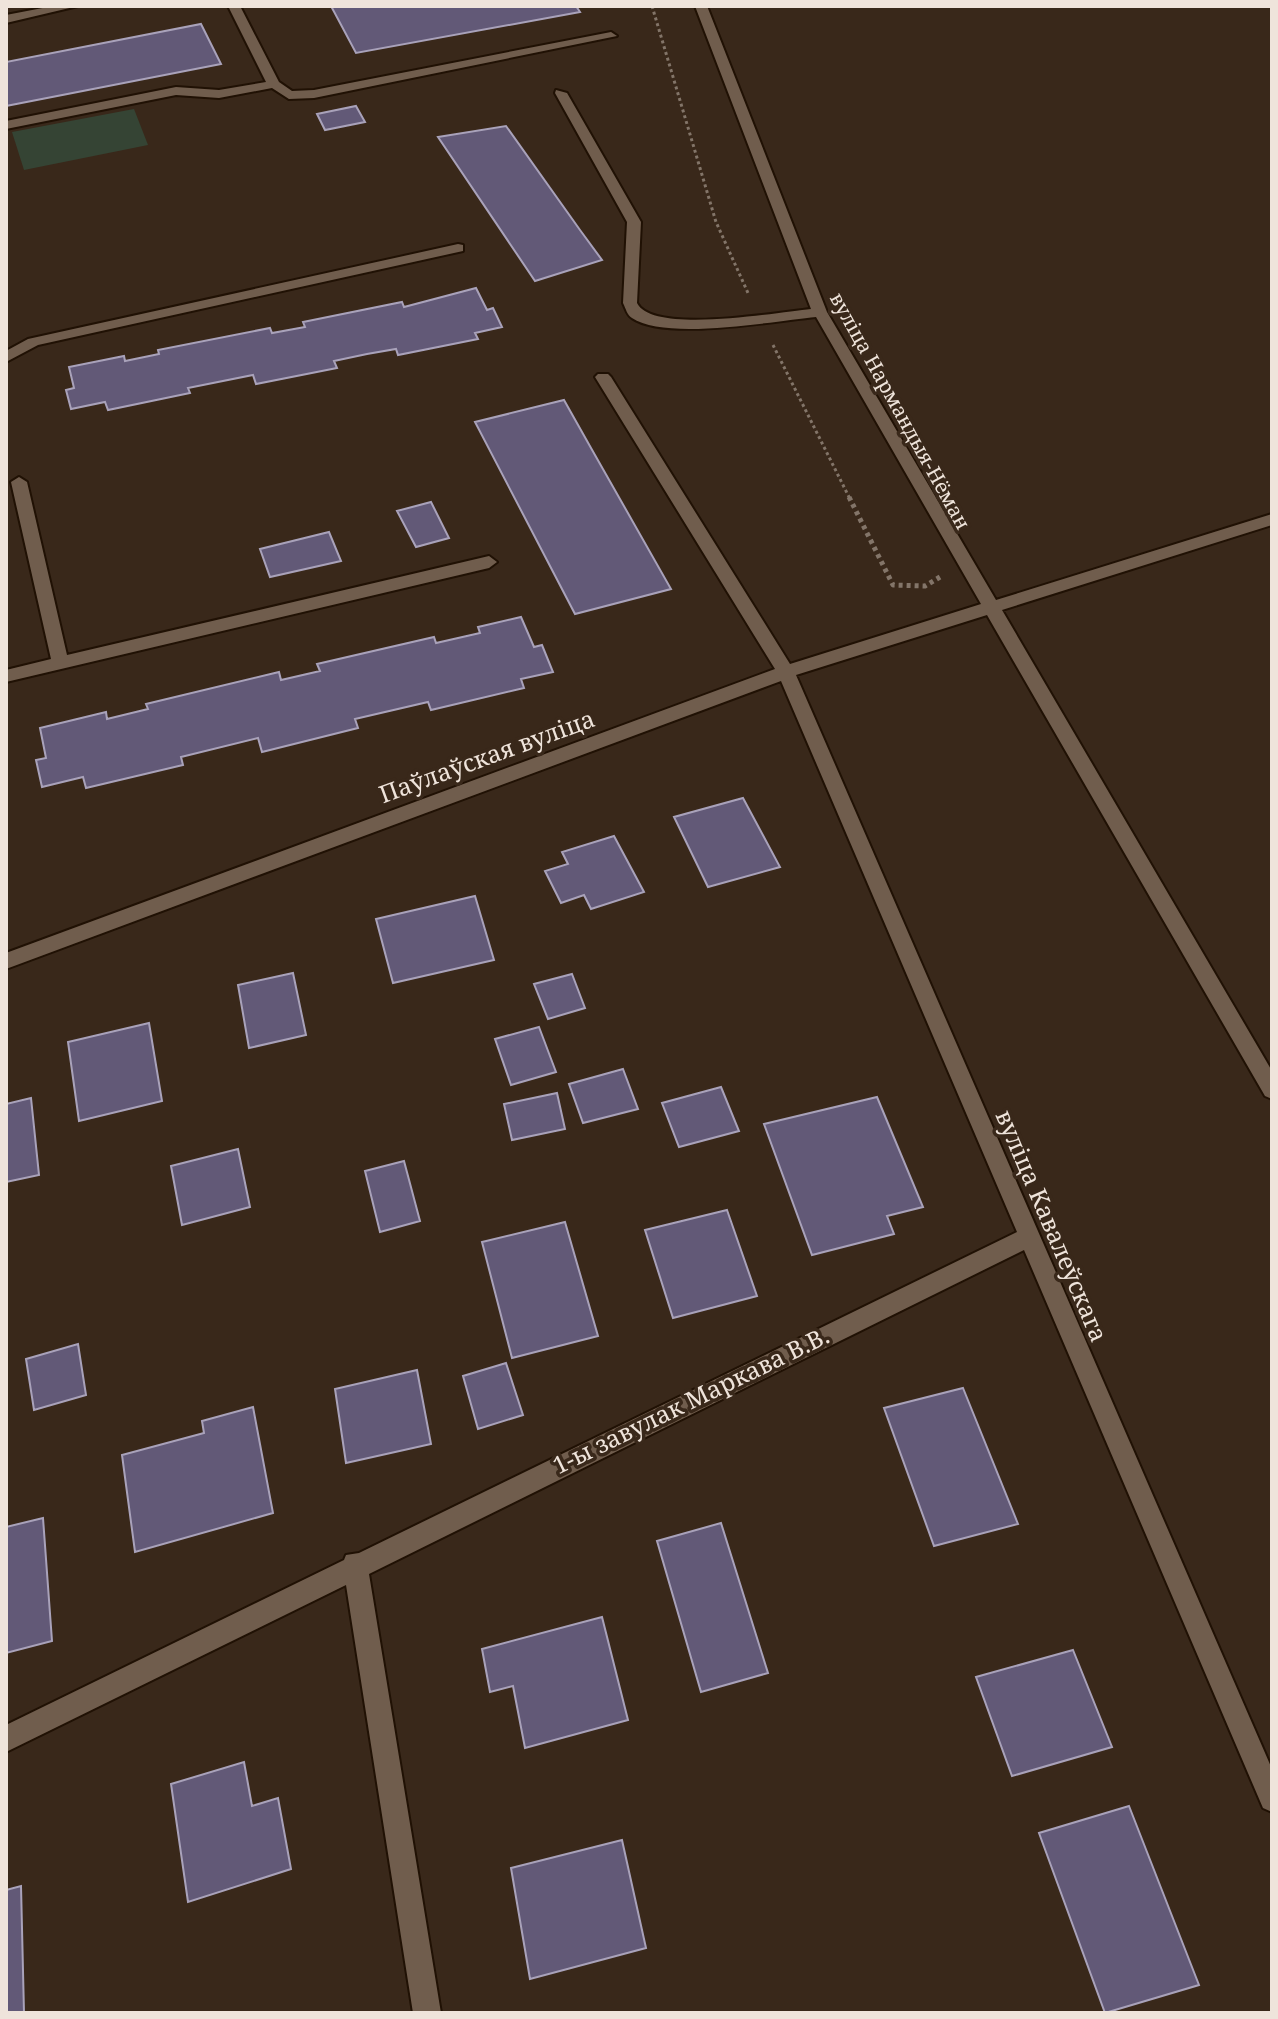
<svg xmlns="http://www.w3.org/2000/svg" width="1278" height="2019" font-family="'Noto Serif',serif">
<rect width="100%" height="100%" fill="#39281a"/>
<path fill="#354434" d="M 134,109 L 148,145 L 24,170 L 12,132 Z"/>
<path fill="#625977" stroke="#a9a2ba" stroke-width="2" d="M 331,6 L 576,6 L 580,12 L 356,53 Z
M 201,24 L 221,64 L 6,106 L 6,62 Z
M 356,106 L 365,122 L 325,130 L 317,114 Z
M 506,126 L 580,230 L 602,260 L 535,281 L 438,137 Z
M 476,288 L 487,310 L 493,308 L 502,327 L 475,333 L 478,339 L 398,355 L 396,349 L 367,354 L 334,361 L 337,368 L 256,384 L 253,375 L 188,388 L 190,393 L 108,410 L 105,402 L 71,409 L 66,390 L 74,388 L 69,367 L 124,356 L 125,361 L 159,354 L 158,350 L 270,328 L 272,333 L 305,327 L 303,322 L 402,302 L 404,307 Z
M 564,400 L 591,448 L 671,589 L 575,614 L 475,422 Z
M 431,502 L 449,538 L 416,547 L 397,511 Z
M 329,532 L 341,561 L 270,577 L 260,549 Z
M 521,617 L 534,647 L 542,645 L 553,672 L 521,679 L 524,688 L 431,710 L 428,702 L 355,719 L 358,728 L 262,752 L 258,738 L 181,757 L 183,765 L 86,788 L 83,777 L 42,787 L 36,760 L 46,758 L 40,728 L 106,712 L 107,719 L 148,709 L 146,704 L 279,672 L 281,680 L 320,671 L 317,664 L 434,637 L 436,643 L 480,633 L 478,627 Z
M 743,798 L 780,867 L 708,887 L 674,817 Z
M 614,836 L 644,892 L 591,909 L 584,895 L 561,903 L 545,871 L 568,864 L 562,852 Z
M 475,896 L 494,960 L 393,983 L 376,919 Z
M 293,973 L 306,1035 L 249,1048 L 238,985 Z
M 572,974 L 585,1008 L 548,1019 L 534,984 Z
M 149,1023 L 162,1101 L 79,1121 L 68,1042 Z
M 539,1027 L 556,1072 L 511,1085 L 495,1039 Z
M 623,1069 L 638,1109 L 583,1123 L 569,1084 Z
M 721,1087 L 739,1131 L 679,1147 L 662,1103 Z
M 557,1093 L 565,1129 L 512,1140 L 504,1104 Z
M 877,1097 L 923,1207 L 887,1216 L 894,1234 L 812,1255 L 764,1124 Z
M 31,1098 L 39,1175 L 6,1182 L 6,1104 Z
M 238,1149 L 250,1207 L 182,1225 L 171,1166 Z
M 404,1161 L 420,1221 L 380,1232 L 365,1171 Z
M 727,1210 L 757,1296 L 673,1318 L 645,1230 Z
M 565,1222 L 598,1336 L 512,1358 L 482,1242 Z
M 78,1344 L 86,1395 L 34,1410 L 26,1359 Z
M 506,1363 L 523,1415 L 478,1429 L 463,1376 Z
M 417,1370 L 431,1444 L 346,1463 L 335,1389 Z
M 963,1388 L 1018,1524 L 934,1546 L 884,1408 Z
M 253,1407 L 273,1513 L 135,1552 L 122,1455 L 204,1433 L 202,1421 Z
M 43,1518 L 52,1641 L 6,1653 L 6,1527 Z
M 721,1523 L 768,1673 L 701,1692 L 657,1541 Z
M 602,1617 L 628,1720 L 525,1748 L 513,1686 L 490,1692 L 482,1649 Z
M 1073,1650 L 1112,1747 L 1012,1776 L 976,1677 Z
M 244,1762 L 252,1806 L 278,1798 L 291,1869 L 188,1902 L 171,1784 Z
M 1129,1806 L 1199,1985 L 1105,2013 L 1039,1833 Z
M 622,1840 L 646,1948 L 530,1979 L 511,1868 Z
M 21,1886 L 24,2013 L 6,2013 L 6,1890 Z"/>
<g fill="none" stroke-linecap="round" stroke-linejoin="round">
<defs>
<path id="minor" d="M 53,6 L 78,6 L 6,23 L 6,15 Z
M 228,6 L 240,6 L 279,82 L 292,91 L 314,90 L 611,32 L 617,36 L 314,98 L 289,99 L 272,88 L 219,98 L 176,95 L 6,129 L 6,121 L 176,87 L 219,90 L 266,82 Z
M 695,6 L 707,6 L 827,312 L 996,600 L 1272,514 L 1272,525 L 1002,610 L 1272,1071 L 1272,1099 L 1265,1096 L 987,615 L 796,675 L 1272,1769 L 1272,1812 L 1263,1808 L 1024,1250 L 369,1574 L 441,2013 L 413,2013 L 346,1585 L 6,1752 L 6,1725 L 344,1560 L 346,1555 L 359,1553 L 1017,1232 L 781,681 L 6,969 L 6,953 L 775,669 L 595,377 L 598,374 L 608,374 L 611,377 L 790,664 L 981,604 L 816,317 C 775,321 665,341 632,318 C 627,315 626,309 623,303 L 627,222 L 555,93 L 556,90 L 567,93 L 641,222 L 637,303 C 653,335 778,312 811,309 Z
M 458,244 L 463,245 L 463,251 L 38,345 L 6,362 L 6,351 L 28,339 Z
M 19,477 L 27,482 L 67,655 L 489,556 L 497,562 L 489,568 L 6,682 L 6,670 L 51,659 L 11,482 Z"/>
</defs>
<use href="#minor" stroke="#201104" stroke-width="4"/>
<path stroke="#837569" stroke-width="3" stroke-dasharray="3 3" stroke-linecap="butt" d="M 652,6 L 716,222 L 748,293
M 773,345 L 850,499"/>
<path stroke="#837569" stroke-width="5" stroke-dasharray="4 4" stroke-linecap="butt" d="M 849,497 L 893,585 L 925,586 L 940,577"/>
<use href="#minor" fill="#705d4d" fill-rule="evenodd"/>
</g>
<g text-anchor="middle" stroke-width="7" stroke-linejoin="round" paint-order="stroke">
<g font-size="20" fill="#efe4db" stroke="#39281a">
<text transform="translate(900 411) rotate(61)" y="7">вуліца Нармандыя-Нёман</text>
</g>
<g font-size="24" fill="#efe4db" stroke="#39281a">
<text transform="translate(487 757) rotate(-20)" y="8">Паўлаўская вуліца</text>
<text transform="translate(1051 1226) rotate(67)" y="8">вуліца Кавалеўскага</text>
<text transform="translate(691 1401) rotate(-26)" y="8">1-ы завулак Маркава В.В.</text>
</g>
</g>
<rect width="1278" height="2019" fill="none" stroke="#efe4db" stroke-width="16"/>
</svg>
